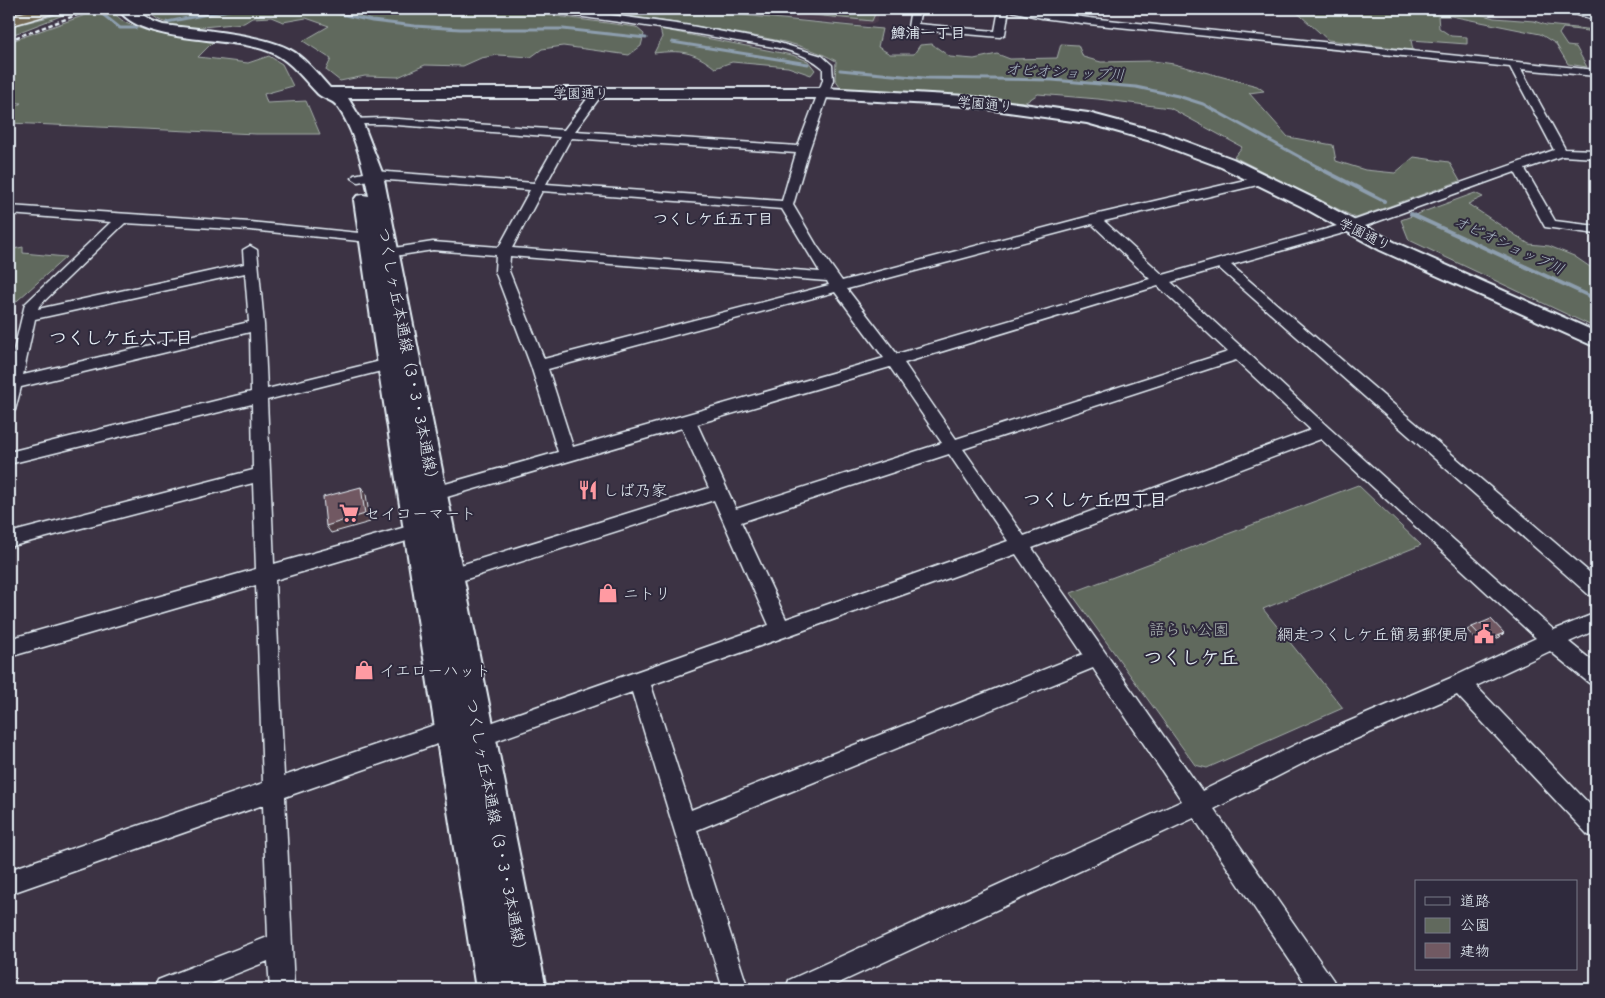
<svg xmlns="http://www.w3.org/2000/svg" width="1605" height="998" font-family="'Comic Neue','Klee One',sans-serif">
<rect width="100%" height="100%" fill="#3c3344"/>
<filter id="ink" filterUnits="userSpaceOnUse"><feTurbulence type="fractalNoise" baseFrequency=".02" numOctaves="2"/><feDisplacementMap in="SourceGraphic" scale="10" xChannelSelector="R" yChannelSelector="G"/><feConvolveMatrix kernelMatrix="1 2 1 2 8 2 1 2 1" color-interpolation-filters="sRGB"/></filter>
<g filter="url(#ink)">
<path fill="#4c3e4d" d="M 696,9 L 881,9 L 876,23 L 859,25 Z"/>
<path fill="#61695d" stroke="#a4adaa" d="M 102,9 C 113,9 119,20 128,24 C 156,36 184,37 214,41 L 198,57 L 248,63 L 269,56 L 282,64 L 293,86 L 264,94 L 267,103 L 306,101 L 320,134 L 256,134 L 9,123 L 9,112 L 21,103 L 9,102 L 9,42 Z
M 143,9 L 505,9 L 636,27 L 644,34 L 641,46 L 629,55 L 563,46 L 542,49 L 531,57 L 498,55 L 481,58 L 463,66 L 425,65 L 398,77 L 365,76 L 340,81 L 326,70 L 331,59 L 303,41 L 329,26 L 306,18 L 283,22 L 271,17 L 252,18 L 244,23 L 182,29 L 159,20 Z
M 577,9 L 682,9 L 882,29 L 878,47 L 890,54 L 914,54 L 920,45 L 932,44 L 950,57 L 974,59 L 997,54 L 1010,59 L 1057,58 L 1061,44 L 1078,45 L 1083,57 L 1101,62 L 1153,61 L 1174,64 L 1257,86 L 1264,91 L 1249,93 L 1288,137 L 1333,145 L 1336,161 L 1365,170 L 1395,173 L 1414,157 L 1449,162 L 1460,181 L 1356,218 L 1234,157 L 1242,147 L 1170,108 L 1098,99 L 1038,94 L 1026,102 L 842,89 L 835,79 L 836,61 C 802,42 763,38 725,31 C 676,23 627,15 577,9 Z
M 754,9 L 877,9 L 872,21 Z
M 1293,9 L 1461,9 L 1494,18 L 1534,21 L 1546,25 L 1596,30 L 1596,32 L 1563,28 L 1559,34 L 1567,46 L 1576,47 L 1587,67 L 1568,64 L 1556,44 L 1540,34 L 1451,16 L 1438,16 L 1439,28 L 1451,36 L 1467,37 L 1467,44 L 1411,40 L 1413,50 L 1328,40 Z
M 76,10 L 9,36 L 9,27 Z
M 660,29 L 792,55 L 808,61 L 815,70 L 811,75 L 788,67 L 732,62 L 715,68 C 693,51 681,50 654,53 L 662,37 Z
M 1475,193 L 1483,197 L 1468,204 L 1529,244 L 1549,246 L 1574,256 L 1596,271 L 1596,328 L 1409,240 L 1401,220 Z
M 23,247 L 23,253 L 66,257 L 9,308 L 9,250 Z
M 1358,485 L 1421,545 L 1263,609 L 1343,708 L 1207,768 L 1195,765 L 1071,593 Z"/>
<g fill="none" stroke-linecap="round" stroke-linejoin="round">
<path stroke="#8d9eae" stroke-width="3" d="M 96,9 L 120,28 L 136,28
M 318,9 L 372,21 L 415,26 L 460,29 L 563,29 L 646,38
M 167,22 L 234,9
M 672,42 L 808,64
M 840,70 L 924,78 L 1052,80 L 1136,87 L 1178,96 L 1203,104 L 1320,168"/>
<path stroke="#8d9eae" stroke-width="4" d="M 1317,167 L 1384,201
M 1411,214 L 1596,299"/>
<defs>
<path id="street" d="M 543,9 L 567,9 L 691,26 L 776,42 L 822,56 L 832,65 L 833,80 L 809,150 L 793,205 L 817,246 L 842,281 L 1090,216 L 1262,176 L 1266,177 L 1268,180 L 1266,183 L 1104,221 L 1163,275 L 1344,224 L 1554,150 L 1510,67 L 1089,24 L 1042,18 L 1011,11 L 1009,9 L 1027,9 L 1089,18 L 1596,70 L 1596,76 L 1521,69 L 1565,149 L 1596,150 L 1596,158 L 1562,156 L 1525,169 L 1555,221 L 1596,226 L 1596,234 L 1545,227 L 1515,172 L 1354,230 L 1231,265 L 1596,578 L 1596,597 L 1589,595 L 1219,268 L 1171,282 L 1329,428 L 1554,630 L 1596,613 L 1596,630 L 1569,642 L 1596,664 L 1596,685 L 1589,683 L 1550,651 L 1476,686 L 1596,811 L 1596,838 L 1588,835 L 1457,695 L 1319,755 L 1214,809 L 1333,980 L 1336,989 L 1309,989 L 1194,818 L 826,989 L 786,989 L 789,980 L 1182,801 L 1093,668 L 697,830 L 748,989 L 723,989 L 632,692 L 479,747 L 449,740 L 285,797 L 294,989 L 270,989 L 268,961 L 198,989 L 154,989 L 158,980 L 268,937 L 263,805 L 9,894 L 9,870 L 263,783 L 256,585 L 9,657 L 9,639 L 256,569 L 253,483 L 9,547 L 9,533 L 253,470 L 252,404 L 9,464 L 9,452 L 251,392 L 250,332 L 21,387 L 15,410 L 9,412 L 9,371 L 25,304 L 111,222 L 9,214 L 9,206 L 250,222 L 369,234 L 382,231 L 389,235 L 387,238 L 369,242 L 250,230 L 125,223 L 39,306 L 38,309 L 244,264 L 243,250 L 250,246 L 257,250 L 264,325 L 267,389 L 401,356 L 406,357 L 409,361 L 406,365 L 401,366 L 267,400 L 274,564 L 427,521 L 433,523 L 436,528 L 433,533 L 427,535 L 275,580 L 284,776 L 449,720 L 479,727 L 769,625 L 714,500 L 451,584 L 444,582 L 442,576 L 444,570 L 451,568 L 709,488 L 682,428 L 423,504 L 417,502 L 414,497 L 417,492 L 558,452 L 531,366 L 495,271 L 496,255 L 433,250 L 375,259 L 368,255 L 375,251 L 433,242 L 499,247 L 530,190 L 374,179 L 358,182 L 352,178 L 354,175 L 374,171 L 534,183 L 560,137 L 383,124 L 354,124 L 350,123 L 348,121 L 350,119 L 383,118 L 564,130 L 593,91 L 597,90 L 603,93 L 575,131 L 798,146 L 823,80 L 823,68 C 801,48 765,46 737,41 C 674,29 611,21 548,12 ZM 571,138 L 796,153 L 782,201 L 546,184 ZM 542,191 L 782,209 L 820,272 L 512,248 ZM 1092,224 L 1150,279 L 897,354 L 847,289 ZM 510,256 L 827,281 L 829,285 L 544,359 L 509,271 ZM 245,273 L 249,322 L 23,375 L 35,319 ZM 1158,286 L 1228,352 L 956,439 L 904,363 ZM 835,292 L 884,358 L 573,447 L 548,369 ZM 1236,360 L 1311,430 L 1024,536 L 963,449 ZM 890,367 L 942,443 L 736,509 L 697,424 ZM 1321,439 L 1536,638 L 1453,677 L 1303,741 L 1202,791 L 1032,548 ZM 949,454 L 1008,541 L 786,619 L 741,522 ZM 1016,554 L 1083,654 L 691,810 L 651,685 Z
M 911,9 L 921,9 L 918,24 L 995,31 L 999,9 L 1009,9 L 1005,34 L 1000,37 L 909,29 L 908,27 Z"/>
<path id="secondary" d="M 118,9 L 134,9 L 152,21 L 163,25 C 196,29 274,35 298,55 C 310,64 320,77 330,88 L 824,88 L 966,96 L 1088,113 L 1163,133 L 1233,159 L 1313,198 L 1394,242 L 1596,332 L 1596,347 L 1380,250 L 1301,206 L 1221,167 L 1151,141 L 1087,123 L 966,106 L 824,98 L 348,98 L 362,121 L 383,175 L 546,989 L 476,989 L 375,346 L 354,200 L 357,196 L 363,195 L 369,196 C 364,169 354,129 337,106 C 333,100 324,99 318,94 C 304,80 292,62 273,53 C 232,34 146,47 118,9 Z
M 1567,9 L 1588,9 L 1596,11 L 1596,20 L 1569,12 Z"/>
<path id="highway" d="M 36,9 L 61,9 L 58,12 L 9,26 L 9,16 Z"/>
</defs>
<use href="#street" stroke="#e8f1f8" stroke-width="3"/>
<use href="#secondary" stroke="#e8f1f8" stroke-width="4"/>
<use href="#highway" stroke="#e8f1f8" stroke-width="3"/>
<use href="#street" fill="#2f2a3d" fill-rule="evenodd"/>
<use href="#secondary" fill="#2f2a3d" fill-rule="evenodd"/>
<use href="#highway" fill="#756a55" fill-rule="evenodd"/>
<path stroke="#e8f1f8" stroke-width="2.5" stroke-dasharray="4.5 2.5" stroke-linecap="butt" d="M 9,40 L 93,9"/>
</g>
<path fill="#614d54" stroke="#e8f1f8" d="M 1472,627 L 1500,637 L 1480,644 L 1467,630 Z"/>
<path fill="#4f3e45" stroke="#e8f1f8" d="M 361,487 L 366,494 L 370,522 L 331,533 L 326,526 Z
M 1504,633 L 1500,637 L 1480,644 L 1485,641 Z"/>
<path fill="#715962" stroke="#e8f1f8" d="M 361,487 L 365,514 L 326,526 L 323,497 Z
M 1491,619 L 1504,633 L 1485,641 L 1472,627 Z
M 1094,985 L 1096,989 L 1086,989 Z"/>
</g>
<defs>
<symbol id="restaurant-bare" viewBox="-9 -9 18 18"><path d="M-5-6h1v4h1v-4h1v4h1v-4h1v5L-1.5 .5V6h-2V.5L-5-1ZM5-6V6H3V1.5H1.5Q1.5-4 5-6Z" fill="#ff9aa2" stroke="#2f2a3d" stroke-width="2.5" paint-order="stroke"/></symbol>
<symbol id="supermarket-bare" viewBox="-9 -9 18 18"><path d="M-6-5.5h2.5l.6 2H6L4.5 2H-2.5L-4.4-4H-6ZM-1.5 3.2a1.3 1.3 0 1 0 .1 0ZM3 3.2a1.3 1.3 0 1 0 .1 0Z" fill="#ff9aa2" stroke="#2f2a3d" stroke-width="2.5" paint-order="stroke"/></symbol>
<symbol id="shop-bare" viewBox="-9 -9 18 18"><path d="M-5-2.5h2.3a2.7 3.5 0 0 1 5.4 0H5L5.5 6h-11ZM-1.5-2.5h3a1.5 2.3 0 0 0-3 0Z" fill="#ff9aa2" stroke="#2f2a3d" stroke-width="2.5" paint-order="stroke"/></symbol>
<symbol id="civic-bare" viewBox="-9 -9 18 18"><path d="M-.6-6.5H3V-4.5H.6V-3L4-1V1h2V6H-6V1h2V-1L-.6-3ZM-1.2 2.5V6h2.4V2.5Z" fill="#ff9aa2" stroke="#2f2a3d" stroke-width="2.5" paint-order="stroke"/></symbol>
</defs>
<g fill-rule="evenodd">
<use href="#restaurant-bare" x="574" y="476" width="28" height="28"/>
<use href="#supermarket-bare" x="335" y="499" width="28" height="28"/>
<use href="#shop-bare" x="594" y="579" width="28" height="28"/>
<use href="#civic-bare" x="1470" y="620" width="28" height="28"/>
<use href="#shop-bare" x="350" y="656" width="28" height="28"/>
</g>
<g text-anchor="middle" stroke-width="4" stroke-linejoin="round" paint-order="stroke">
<g font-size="14" fill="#e8f1f8" stroke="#2f2a3d">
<text x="581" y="98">学園通り</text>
<text transform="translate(985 104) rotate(6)" y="5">学園通り</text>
<text transform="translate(1365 234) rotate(27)" y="5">学園通り</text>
</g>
<g font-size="15" font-weight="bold" fill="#e8f1f8" stroke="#2f2a3d">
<text x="928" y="38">鱒浦一丁目</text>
<text x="713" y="224">つくしケ丘五丁目</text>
</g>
<g font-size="15" font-style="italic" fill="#abb9c6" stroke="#2f2a3d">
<text transform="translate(1065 72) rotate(3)" y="5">オビオショップ川</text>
<text transform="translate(1509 245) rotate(25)" y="5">オビオショップ川</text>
</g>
<g font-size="16" fill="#e8f1f8" stroke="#2f2a3d">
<text transform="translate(409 357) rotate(79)" y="6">つくしヶ丘本通線（3・3・3本通線）</text>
<text transform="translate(497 828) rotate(79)" y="6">つくしヶ丘本通線（3・3・3本通線）</text>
</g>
<g font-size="16" fill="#e8f1f8" stroke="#2f2a3d" text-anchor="start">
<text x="603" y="496">しば乃家</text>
<text x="364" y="519">セイコーマート</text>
<text x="623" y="599">ニトリ</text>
<text x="1469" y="640" text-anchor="end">網走つくしケ丘簡易郵便局</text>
<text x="379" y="676">イエローハット</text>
</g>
<g font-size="16" fill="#abb4b2" stroke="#2f2a3d">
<text x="1189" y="635">語らい公園</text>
</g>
<g font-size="18" font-weight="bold" fill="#e8f1f8" stroke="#2f2a3d">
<text x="121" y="344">つくしケ丘六丁目</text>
<text x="1095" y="506">つくしケ丘四丁目</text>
</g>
<g font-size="19" font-weight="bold" fill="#e8f1f8" stroke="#2f2a3d">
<text x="1191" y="664">つくしケ丘</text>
</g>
</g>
<rect width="1605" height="998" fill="none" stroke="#2f2a3d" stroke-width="30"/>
<rect x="15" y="15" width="1575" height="968" fill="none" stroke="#e8f1f8" stroke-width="2" filter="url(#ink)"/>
<rect x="1415" y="880" width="162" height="90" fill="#2f2a3d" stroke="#797a88"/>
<rect x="1425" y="897" width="25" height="8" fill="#2f2a3d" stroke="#797a88"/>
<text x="1460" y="906" font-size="15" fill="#e8f1f8">道路</text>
<rect x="1425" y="918" width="25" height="15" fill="#61695d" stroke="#797a88"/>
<text x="1460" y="930" font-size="15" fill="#e8f1f8">公園</text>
<rect x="1425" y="943" width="25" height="15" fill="#715962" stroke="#797a88"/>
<text x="1460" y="956" font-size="15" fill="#e8f1f8">建物</text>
</svg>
